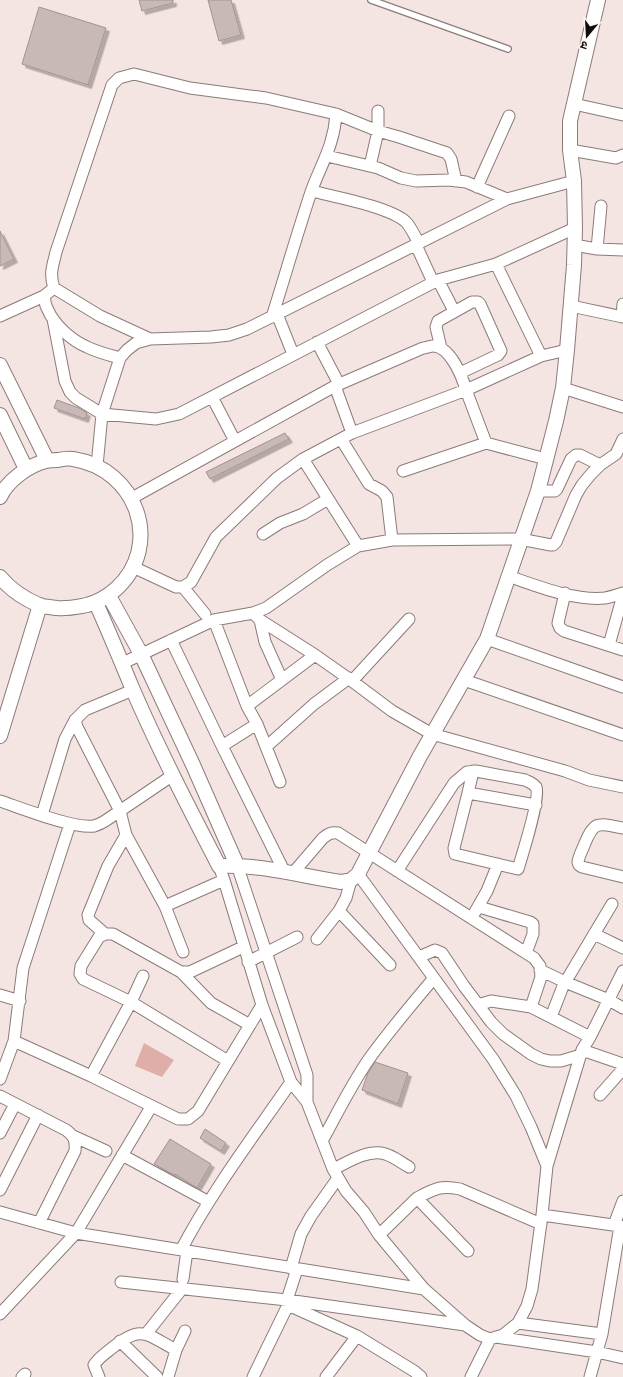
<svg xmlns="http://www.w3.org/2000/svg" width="623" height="1377" font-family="Karla,'Noto Sans Devanagari',sans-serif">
<defs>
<filter id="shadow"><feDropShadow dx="3.5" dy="3.5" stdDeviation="0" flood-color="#0004"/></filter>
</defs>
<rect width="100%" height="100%" fill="#f5e5e2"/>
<path fill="#dfaea8" d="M 144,1043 L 174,1060 L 162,1077 L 135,1066 Z"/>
<path fill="#c8b8b6" stroke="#a19290" filter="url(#shadow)" d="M 139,0 L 173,0 L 173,3 L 142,11 Z
M 208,0 L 231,0 L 241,35 L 219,41 Z
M 39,7 L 106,28 L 88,85 L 22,64 Z
M 0,231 L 14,259 L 0,266 Z
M 57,400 L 79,408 L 87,413 L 85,419 L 54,408 Z
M 285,433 L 289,439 L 210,479 L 206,472 Z
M 375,1062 L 408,1073 L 398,1104 L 362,1090 L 368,1073 Z
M 205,1129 L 226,1143 L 221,1151 L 200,1138 Z
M 170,1139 L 211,1164 L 197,1188 L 175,1174 L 174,1175 L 154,1164 Z"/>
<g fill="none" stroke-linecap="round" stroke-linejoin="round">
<defs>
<path id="service" d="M 371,0 L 508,49"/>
<path id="minor" d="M 574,104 L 623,115
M 570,150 L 616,158 L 623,155
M 327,156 L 378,168 L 401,178 L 416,181 L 449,180 L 466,182 L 507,199
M 370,166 L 378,131 L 378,111
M 477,187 L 509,116
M 312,191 C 335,197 390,207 406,222 C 411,227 415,237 419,243
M 416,245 L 433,282
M 574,245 L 597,249 L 623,250
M 597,249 L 601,206
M 496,264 L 541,356
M 438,280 L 454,311
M 54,288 L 100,316 L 150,339
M 44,296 C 45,300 45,305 47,308 C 54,325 71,340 87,347 C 97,352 109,355 120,358
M 571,306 L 623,317
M 277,314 L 293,354
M 0,316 L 44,296 L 54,288 C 49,273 53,266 56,252 L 112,85 L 119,78 L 134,74 L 190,88 L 266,98 L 336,114 L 378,131 L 399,137 L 447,153 L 451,159 L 456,181
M 272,317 C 285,276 297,234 311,192 C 321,164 334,146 336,114
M 622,317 L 623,304
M 53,319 L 65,381 L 70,392 L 76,398 L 102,414 L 156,419 L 179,414 L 438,280 L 496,264 L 575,228
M 317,342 L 339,384
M 441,348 L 436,327 L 438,321 L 472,302 L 478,302 L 480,304 L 501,351 L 498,355 L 460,373
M 335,386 L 352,433
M 563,388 L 623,407
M 212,397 L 235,441
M 341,439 L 369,484 L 382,491 L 387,497 L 392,540
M 303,459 L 358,546 L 392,540 L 520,539 L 551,545 L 553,545 L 556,542 L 576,495 L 582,485 L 591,474 L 600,465 L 616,454 L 623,439
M 97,466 L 102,414 L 120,358 L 127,350 L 136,343 L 150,339 L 211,337 L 229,335 L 247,329 L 507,199 L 574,181
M 403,471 L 486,443 L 546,459
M 538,491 L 555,491 L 557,489 L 571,459 L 576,455 L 580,455 L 600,465
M 132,498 L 335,386 L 423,348 C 426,348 430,346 433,346 C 450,346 462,376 466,390 L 541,356 L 567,350
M 263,534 L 280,523 L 303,514 L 328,499
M 133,567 L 176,587 L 183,587 L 191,582 L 216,537 L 277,478 L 303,459 L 352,433 L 466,390 L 486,443
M 508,576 C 537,586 574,601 605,598 C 611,597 617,595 623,593
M 183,587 L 205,614
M 565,593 L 558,623 L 560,628 L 564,631 L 623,650
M 253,613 L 260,620 L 315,655 L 352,681 L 392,711 L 432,734 L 565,771 L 589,780 L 623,787
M 214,620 L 247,706 L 257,724 L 280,782
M 260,620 L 265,642 L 282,680
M 487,639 L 623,687
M 171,640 L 222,746 L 284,871
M 609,645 L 623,595
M 123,663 L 214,620 L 253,613 L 266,608 L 327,565 L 358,546
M 464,680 L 623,735
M 352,681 L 409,619
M 247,706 L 315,655
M 75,720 L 77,727 L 120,811 L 126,835 L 165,906 L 224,880
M 222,746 L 257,724
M 266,747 L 314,704 L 349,678
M 473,771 L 468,793 L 536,805
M 0,801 C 21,808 74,829 94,826 C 97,825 102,823 105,821 L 173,775
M 42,815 L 65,739 L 75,720 L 85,710 L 133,690
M 623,828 C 599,824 595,819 585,843 C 583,849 579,855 578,862 L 579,865 L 582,867 L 623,877
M 237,865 L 307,1075 L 307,1102
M 219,866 L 224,880 L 262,1005 L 291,1082 L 307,1102 L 333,1169 L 346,1191 L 364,1212 L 379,1235 L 424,1289 L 465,1325 L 480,1335 L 490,1339 L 503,1335 L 518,1323 L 527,1306 L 532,1289 L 542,1215 L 547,1166 L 582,1050 L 590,1037 L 623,971
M 397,871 L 454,783 L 467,772 L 476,771 L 525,780 C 529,782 533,783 536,787 C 541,796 522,856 518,869 L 455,854 L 454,848 L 468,793
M 293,873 L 323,838 C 328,834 331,832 338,833 L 534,958 L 540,966 L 541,977 L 531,1007
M 358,874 L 493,1059 L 516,1096 L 531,1127 L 547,1166
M 165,906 L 183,952
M 479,907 L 530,922 L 533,924 L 533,934 L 526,953
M 339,911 L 390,965
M 475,912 L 487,891 L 498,864
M 105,934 L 89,920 L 88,915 L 108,866 L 126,835
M 594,934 L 623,948
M 317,939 L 339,911 L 346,898 L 351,880
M 419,957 L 435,950 L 442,953 L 464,986 L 491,1022 L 503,1034 L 531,1054 L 541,1059 L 550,1061 L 561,1061 L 581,1055
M 248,962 L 297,937
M 540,970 L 565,982 L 609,1000 L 623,1008
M 181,972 L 211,1003 L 250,1025
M 0,995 L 20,1001
M 478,1005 L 491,1001 L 531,1007 L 590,1037
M 551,1017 L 563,986 L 612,904
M 14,1041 L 91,1076 L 178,1119 L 188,1119 L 198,1111 L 262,1005
M 582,1050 L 623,1064
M 228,1061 L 131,1002 L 83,979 L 80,974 L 81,966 L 99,937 L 105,934 L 113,934 L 181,972 L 190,972 L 243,947
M 91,1076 L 131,1002 L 143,976
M 0,1079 L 14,1041 L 23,968 L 70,824
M 600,1095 L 623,1069
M 0,1096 L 66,1130 C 74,1136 76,1140 75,1151 L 39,1223
M 0,1133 L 15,1104
M 73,1136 L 106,1151
M 322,1141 C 337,1114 351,1085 369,1059 C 389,1031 412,1004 434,978
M 122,1155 L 209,1202
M 333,1169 C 347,1163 364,1151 381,1153 C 391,1154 400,1162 409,1167
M 0,1190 L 38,1115
M 0,1212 L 76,1233 L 424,1289
M 614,1225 L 623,1201
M 379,1235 L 417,1198
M 181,1250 C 212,1191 253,1137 291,1082
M 468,1251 L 417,1198 C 434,1189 440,1185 460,1189 L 541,1224
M 291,1268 L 301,1234 L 311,1216 L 338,1178
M 183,1279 L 187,1251
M 121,1282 L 287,1300 L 465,1325
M 288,1305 L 287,1300 L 297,1269
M 0,1314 L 76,1233 L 151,1107
M 518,1323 L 602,1334 L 620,1226 L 542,1215
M 146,1334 L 181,1290
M 496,1337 L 597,1352 L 623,1358
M 120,1341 L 157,1377
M 22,1377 L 25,1374
M 99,1377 L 94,1365 C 98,1358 106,1353 112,1348 C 142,1324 146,1334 176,1350
M 168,1377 L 176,1350 L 185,1331
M 253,1377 L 288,1305 L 357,1336 L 414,1371 L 421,1377
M 326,1377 L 357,1336
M 471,1377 L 490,1339
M 590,1377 L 602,1334"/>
<path id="tertiary" d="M 0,365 L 47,460
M 0,415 L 26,469
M 0,497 C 7,481 29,465 46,461 C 50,460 54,460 58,460 C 63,459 69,458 73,459 C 137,469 164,545 116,589 C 107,597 98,602 87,605 C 76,607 68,609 57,608 C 51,607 44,607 39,605 C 25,599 10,589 0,577
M 109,596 L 141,654 L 193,765 L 237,865
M 96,603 C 109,632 121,661 133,690 C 159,750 189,808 219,866 C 262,864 300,876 341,882 L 351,880 L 358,874 L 420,756 L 487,639 L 538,491 L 556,421 L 563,388 L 567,350 L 574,265 L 575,228 L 574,181 L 570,150 L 570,121 L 598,0
M 0,736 L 40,605"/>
</defs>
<use href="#service" stroke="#8a7b79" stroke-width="8"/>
<use href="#minor" stroke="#8a7b79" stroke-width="13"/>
<use href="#tertiary" stroke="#8a7b79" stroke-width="16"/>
<use href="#service" stroke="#fff" stroke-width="5.5"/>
<use href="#minor" stroke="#fff" stroke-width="11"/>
<use href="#tertiary" stroke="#fff" stroke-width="14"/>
</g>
<g transform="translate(587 36) rotate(198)" stroke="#fef4f2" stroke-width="3" paint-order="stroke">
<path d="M0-3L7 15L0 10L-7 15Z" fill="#100b0a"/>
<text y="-6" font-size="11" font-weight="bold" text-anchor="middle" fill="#100b0a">उ</text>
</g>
</svg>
